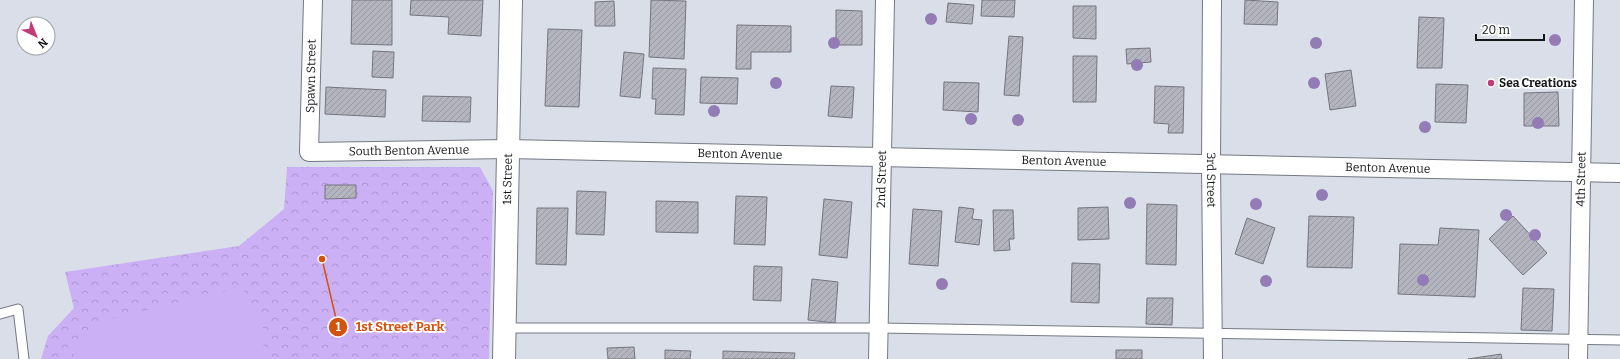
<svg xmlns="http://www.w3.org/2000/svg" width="1620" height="359" font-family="Bitter,serif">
<defs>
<pattern id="park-crowns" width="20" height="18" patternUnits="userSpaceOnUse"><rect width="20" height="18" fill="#cbb0f5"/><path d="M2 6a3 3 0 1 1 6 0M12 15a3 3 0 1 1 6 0" fill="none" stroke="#ad97d1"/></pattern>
<pattern id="building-hatch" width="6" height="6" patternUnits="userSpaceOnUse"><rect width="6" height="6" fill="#b4b4bf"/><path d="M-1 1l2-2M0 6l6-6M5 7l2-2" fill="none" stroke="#9a9aa4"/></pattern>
</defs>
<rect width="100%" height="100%" fill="#d9dee8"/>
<path fill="url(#park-crowns)" d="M 287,167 L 480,167 L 493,191 L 489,359 L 41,359 L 48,336 L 74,308 L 65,272 L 239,246 L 284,209 Z"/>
<path fill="#cbb0f5" d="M 242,287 L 264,330 L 263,359 L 74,359 L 73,349 L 94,323 Z"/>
<path fill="url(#building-hatch)" stroke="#75757f" d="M 352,0 L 392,0 L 392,45 L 351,44 Z
M 411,0 L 483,0 L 481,36 L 448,34 L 449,17 L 410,15 Z
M 651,0 L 686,1 L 684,59 L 649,57 Z
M 982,0 L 1015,0 L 1014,17 L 981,16 Z
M 1245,0 L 1278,2 L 1277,25 L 1244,24 Z
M 614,1 L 615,26 L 595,26 L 595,2 Z
M 948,3 L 974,5 L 972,24 L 946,22 Z
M 1073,6 L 1096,6 L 1096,39 L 1073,38 Z
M 836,10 L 862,11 L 862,45 L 836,45 Z
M 1419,17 L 1444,18 L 1442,68 L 1417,68 Z
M 737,25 L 791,26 L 791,52 L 751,52 L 751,69 L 736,69 Z
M 548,29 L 582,30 L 579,107 L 545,106 Z
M 1009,36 L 1023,37 L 1019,96 L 1004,95 Z
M 1150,48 L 1151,62 L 1127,64 L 1126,49 Z
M 373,51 L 394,52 L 393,78 L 372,77 Z
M 624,52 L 644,54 L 640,98 L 620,96 Z
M 1073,56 L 1097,56 L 1096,102 L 1073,102 Z
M 653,68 L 686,69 L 684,115 L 655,114 L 656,99 L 652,99 Z
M 1351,70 L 1356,106 L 1330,110 L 1325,74 Z
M 701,77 L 738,78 L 737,104 L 700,103 Z
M 944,82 L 979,83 L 978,112 L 943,110 Z
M 1436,84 L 1468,85 L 1466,123 L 1435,122 Z
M 831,86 L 854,87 L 852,118 L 828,116 Z
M 1155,86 L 1184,87 L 1183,133 L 1168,133 L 1169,124 L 1154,123 Z
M 326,87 L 386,90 L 385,117 L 325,114 Z
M 1558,92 L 1559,126 L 1524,126 L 1524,93 Z
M 423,96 L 471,97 L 470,122 L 422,121 Z
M 325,185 L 356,185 L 356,198 L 325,199 Z
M 577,191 L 606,192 L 604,235 L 576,234 Z
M 736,196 L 767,197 L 765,245 L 734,244 Z
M 824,199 L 852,202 L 847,258 L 819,255 Z
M 656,201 L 698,202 L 698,233 L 656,232 Z
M 1147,204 L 1177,205 L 1176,265 L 1146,264 Z
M 959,207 L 974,209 L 972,219 L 982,220 L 979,245 L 955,242 Z
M 1108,207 L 1109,239 L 1078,240 L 1078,208 Z
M 537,208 L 568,208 L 566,265 L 536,264 Z
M 913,209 L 942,211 L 938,266 L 909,264 Z
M 993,210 L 1013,210 L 1014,239 L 1009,239 L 1010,250 L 994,251 Z
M 1309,216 L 1354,217 L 1352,268 L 1307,267 Z
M 1513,216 L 1547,253 L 1523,275 L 1489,239 Z
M 1247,218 L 1275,228 L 1263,264 L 1235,254 Z
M 1440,228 L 1479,230 L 1475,297 L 1398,294 L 1400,244 L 1438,245 Z
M 1072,263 L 1100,264 L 1099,303 L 1071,302 Z
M 754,266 L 782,267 L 781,301 L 753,300 Z
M 812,279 L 838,282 L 835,323 L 808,320 Z
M 1523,288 L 1554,289 L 1552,331 L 1521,330 Z
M 1147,298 L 1173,298 L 1172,325 L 1146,324 Z
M 634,347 L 635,359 L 608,359 L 607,348 Z
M 665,350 L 691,351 L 690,359 L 665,359 Z
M 1116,350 L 1142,350 L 1142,359 L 1116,359 Z
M 723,351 L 795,353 L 794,359 L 723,359 Z
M 1501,354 L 1502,359 L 1468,359 Z"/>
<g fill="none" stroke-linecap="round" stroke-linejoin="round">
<defs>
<path id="lane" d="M 0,314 L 18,309 L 24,359
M 505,328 L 879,328 L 1620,340"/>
<g id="street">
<path id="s1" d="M 313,0 L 309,152 L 508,149 L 1620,173"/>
<path id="s2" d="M 1212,0 L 1211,164 L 1213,359"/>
<path id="s3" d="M 878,359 L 885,0"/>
<path id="s4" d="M 1578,359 L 1584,0"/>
</g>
<g id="secondary">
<path id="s5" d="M 504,359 L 511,0"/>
</g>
</defs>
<use href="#lane" stroke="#747982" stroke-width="11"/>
<use href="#street" stroke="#747982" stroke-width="20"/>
<use href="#secondary" stroke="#747982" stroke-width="24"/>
<use href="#lane" stroke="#fff" stroke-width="9"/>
<use href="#street" stroke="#fff" stroke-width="18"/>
<use href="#secondary" stroke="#fff" stroke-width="22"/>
</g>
<g fill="#937cb5">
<circle cx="931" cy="19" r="6"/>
<circle cx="1555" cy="40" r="6"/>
<circle cx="834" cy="43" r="6"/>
<circle cx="1316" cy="43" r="6"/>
<circle cx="1137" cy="65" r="6"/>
<circle cx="776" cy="83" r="6"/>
<circle cx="1314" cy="83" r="6"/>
<circle cx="714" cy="111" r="6"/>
<circle cx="971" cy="119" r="6"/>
<circle cx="1018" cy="120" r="6"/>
<circle cx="1538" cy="123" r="6"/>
<circle cx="1425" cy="127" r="6"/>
<circle cx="1322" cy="195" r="6"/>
<circle cx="1130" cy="203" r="6"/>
<circle cx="1256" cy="204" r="6"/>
<circle cx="1506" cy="215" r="6"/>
<circle cx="1535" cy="235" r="6"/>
<circle cx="1423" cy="280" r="6"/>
<circle cx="1266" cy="281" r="6"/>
<circle cx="942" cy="284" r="6"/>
</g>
<circle fill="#c33a75" stroke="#fff" stroke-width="1.5" cx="1491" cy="83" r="4"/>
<g text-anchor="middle" stroke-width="3.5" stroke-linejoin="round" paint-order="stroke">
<g font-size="12" fill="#141619" stroke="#fff">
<text transform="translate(311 76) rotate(-89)" y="4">Spawn Street</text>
<text dy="4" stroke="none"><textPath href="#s1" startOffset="252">South Benton Avenue</textPath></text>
<text dy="4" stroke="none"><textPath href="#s1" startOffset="583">Benton Avenue</textPath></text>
<text dy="4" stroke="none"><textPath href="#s1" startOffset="907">Benton Avenue</textPath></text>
<text dy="4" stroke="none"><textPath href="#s1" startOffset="1231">Benton Avenue</textPath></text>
<text dy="4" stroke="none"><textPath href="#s5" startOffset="180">1st Street</textPath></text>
<text dy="4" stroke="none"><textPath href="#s4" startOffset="180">4th Street</textPath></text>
<text dy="4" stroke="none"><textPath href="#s3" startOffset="180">2nd Street</textPath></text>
<text dy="4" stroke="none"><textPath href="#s2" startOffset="180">3rd Street</textPath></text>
</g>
<g font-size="12" font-weight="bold" fill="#141619" stroke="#fff" text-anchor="start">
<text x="1499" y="87">Sea Creations</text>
</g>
</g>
<path fill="none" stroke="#d3520d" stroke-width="1.5" d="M322 259L338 327"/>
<g fill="#d3520d" stroke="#fff" stroke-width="1.5">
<circle cx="322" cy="259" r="4"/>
<circle cx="338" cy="327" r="10"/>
</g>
<g font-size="12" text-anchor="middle" font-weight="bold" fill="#fff">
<text x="338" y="331">1</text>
</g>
<g font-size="13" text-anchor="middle" font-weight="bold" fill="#d3520d" stroke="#fff" stroke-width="3.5" stroke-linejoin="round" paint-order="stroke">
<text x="400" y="331">1st Street Park</text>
</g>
<g transform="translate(36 36) rotate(137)"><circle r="19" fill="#ffffff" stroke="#a1a2a3"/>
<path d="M0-3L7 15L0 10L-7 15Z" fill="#c33a75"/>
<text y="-6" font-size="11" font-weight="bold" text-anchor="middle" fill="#141619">N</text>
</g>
<path d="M1476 34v6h68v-6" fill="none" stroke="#141619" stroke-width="2"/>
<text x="1482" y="34" font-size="12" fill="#141619" stroke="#ffffff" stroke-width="3" paint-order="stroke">20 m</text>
</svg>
